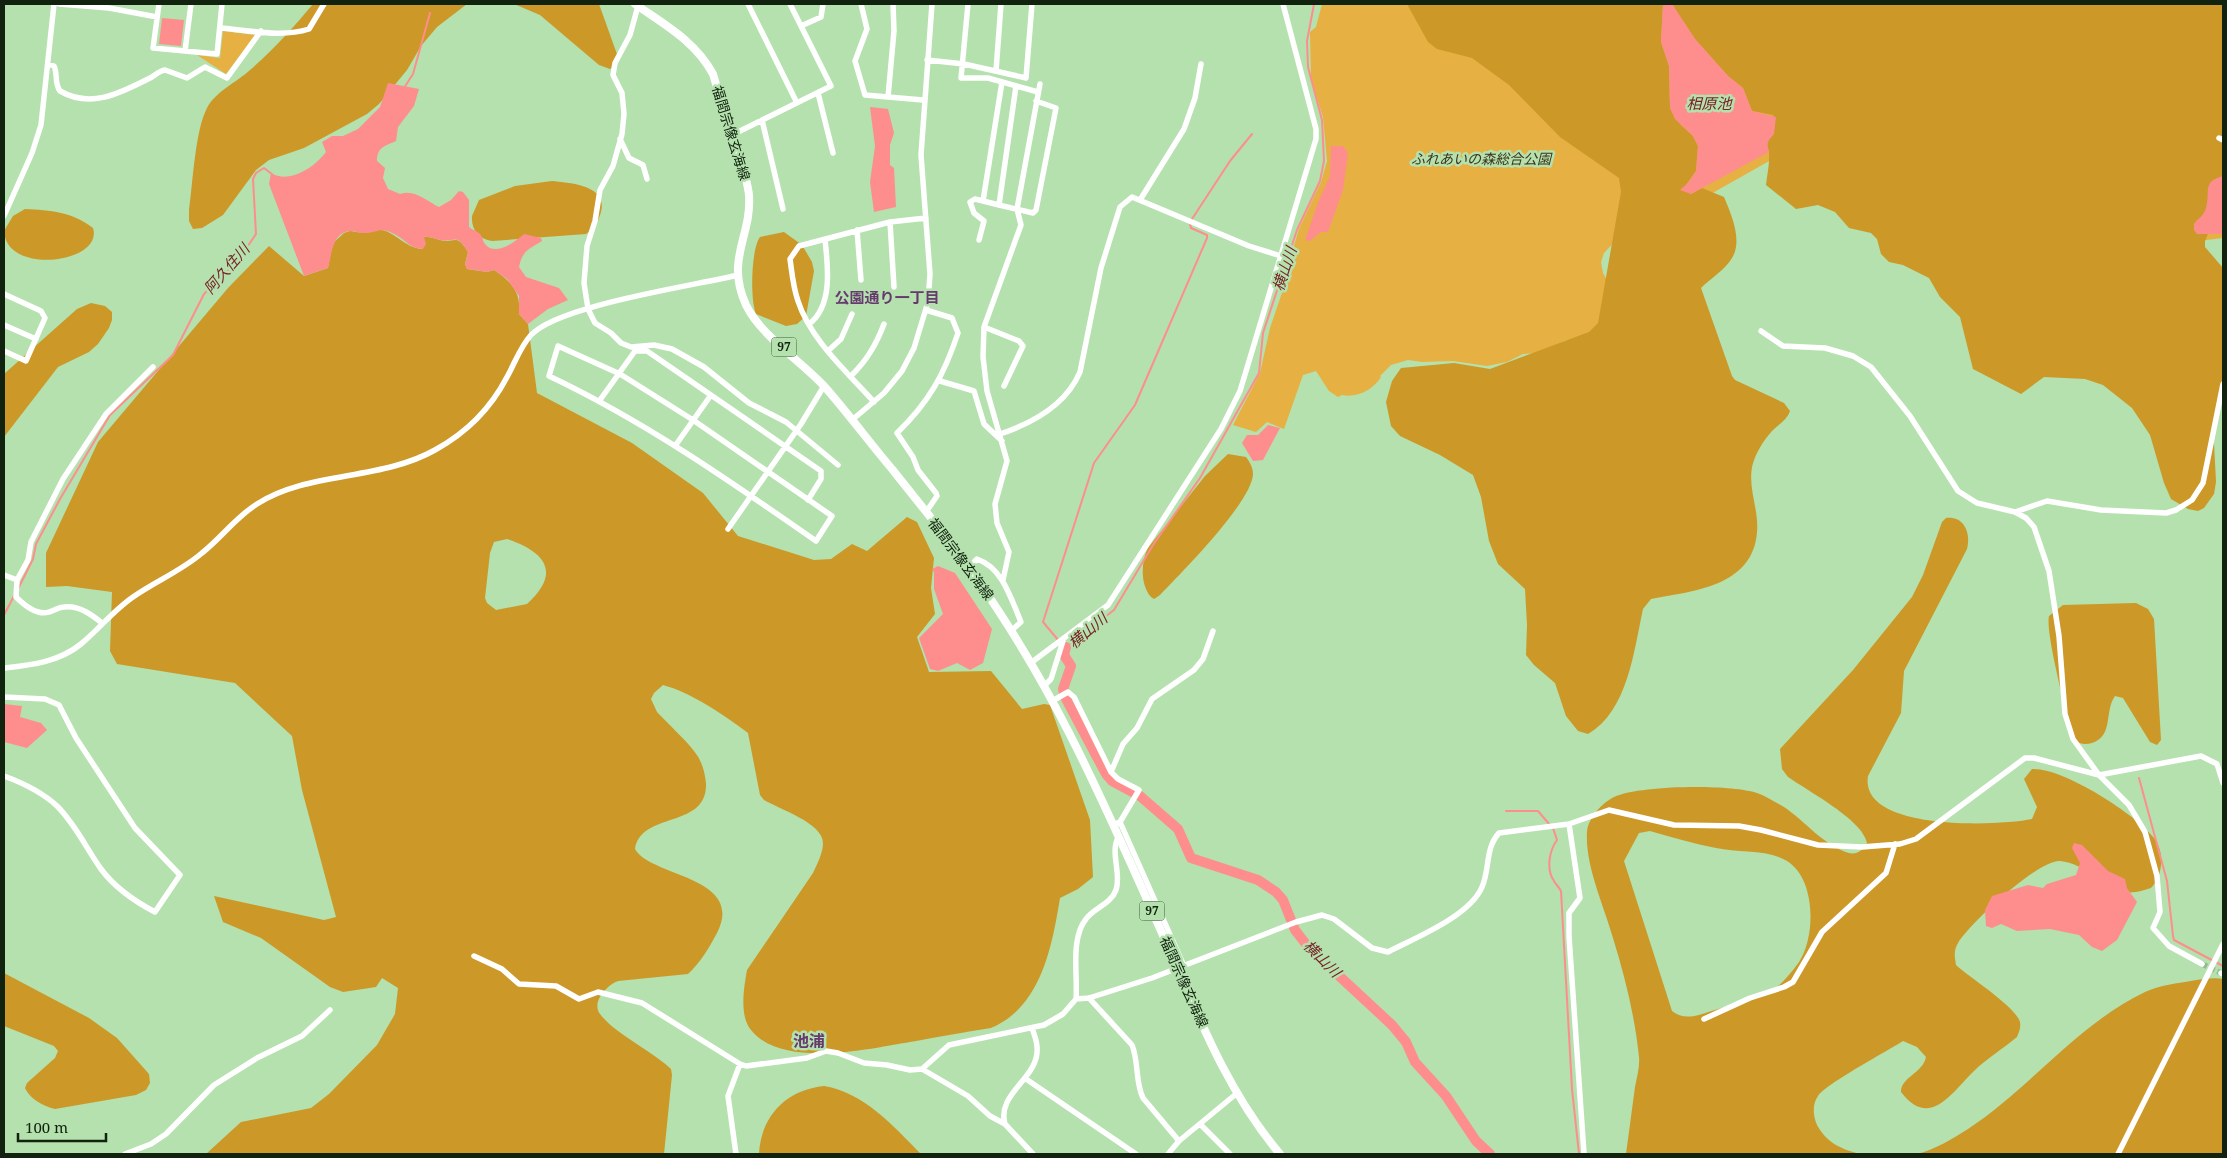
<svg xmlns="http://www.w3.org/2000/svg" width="2227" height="1158" font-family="'Noto Serif','Noto Sans JP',serif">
<rect width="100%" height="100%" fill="#b4e1ad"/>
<path fill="#e7b042" d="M 1322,4 L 1895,4 L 2223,56 L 2223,238 L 2198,241 L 1778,156 L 1693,204 L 1619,237 L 1604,253 L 1601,262 L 1603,273 L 1612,289 L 1610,331 L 1564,341 L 1547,352 L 1523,354 L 1507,362 L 1487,366 L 1453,361 L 1422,362 L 1408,360 L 1391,365 L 1380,376 L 1381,377 C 1373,390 1357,398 1342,395 L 1338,397 L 1329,391 L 1316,371 L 1303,375 L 1284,429 L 1267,422 L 1256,432 L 1233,425 L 1260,373 L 1270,328 L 1285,284 L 1286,272 L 1299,229 L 1321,182 L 1327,161 L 1323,117 L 1311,79 L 1310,32 L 1316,27 Z
M 223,31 L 255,35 L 226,74 L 197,55 L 220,58 Z"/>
<path fill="#cc9827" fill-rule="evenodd" d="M 313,4 L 467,4 L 437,27 L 421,46 L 407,70 L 379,104 L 367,114 L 304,148 L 269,160 L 256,170 L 223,215 L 202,228 L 193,229 L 189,221 L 189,210 C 193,182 195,131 207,108 C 215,92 237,82 250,70 C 273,50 294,27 313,4 Z
M 514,4 L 599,4 L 618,57 L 614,66 L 610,69 L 599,65 L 540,15 Z
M 1407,4 L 1663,4 L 1661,42 L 1669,66 L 1670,108 L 1681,125 L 1693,136 L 1698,146 L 1696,171 L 1686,185 L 1691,194 L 1702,188 L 1724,197 C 1731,214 1743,240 1732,258 C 1726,269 1710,279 1701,288 L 1732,376 L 1735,380 L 1784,403 L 1790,411 C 1787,420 1779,424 1772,431 C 1763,441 1755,454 1752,467 C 1748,489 1759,510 1757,532 C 1753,587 1692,591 1651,599 L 1643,609 C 1634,650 1628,711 1588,734 L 1578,731 L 1566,716 L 1555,683 L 1534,665 L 1526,655 L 1527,625 L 1525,589 L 1498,564 L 1489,541 L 1481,497 L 1473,475 L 1440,455 L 1400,436 L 1391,426 L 1386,402 L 1392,381 L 1401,368 L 1454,363 L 1490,369 L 1589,332 L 1598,323 L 1621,192 L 1619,178 L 1560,137 L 1509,85 L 1472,58 L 1437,49 L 1428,42 Z
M 1672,4 L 2223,4 L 2223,197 L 2205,241 L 2205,247 L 2223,268 L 2223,391 L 2213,424 L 2216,482 L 2214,494 L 2204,508 L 2198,511 L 2188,509 L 2171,499 L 2164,483 L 2150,435 L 2132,408 L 2103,385 L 2085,379 L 2044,377 L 2021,394 L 1973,369 L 1960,317 L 1940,297 L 1929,278 L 1903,265 L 1889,262 L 1881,254 L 1877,239 L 1871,233 L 1849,228 L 1835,212 L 1818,205 L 1796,209 L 1766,185 C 1767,175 1770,163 1769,152 C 1769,150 1767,147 1767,144 C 1766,134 1780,132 1773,115 L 1752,111 L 1743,88 L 1728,76 L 1695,39 Z
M 552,181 C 570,183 608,185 601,212 C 598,222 595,228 586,234 L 492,241 C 479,239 471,230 472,216 L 479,200 L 515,186 Z
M 25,209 C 50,210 73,212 93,228 C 104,263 6,276 4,231 L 13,216 Z
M 378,229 C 397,232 404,248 423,249 L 423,237 C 430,236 434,239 440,240 C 455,244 456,232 468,252 L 465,264 L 467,269 L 487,272 L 494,270 C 512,282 521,292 519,314 L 528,324 L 537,393 L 632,443 L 703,493 L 738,536 L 814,560 L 831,559 L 852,544 L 867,551 L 907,517 L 917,522 L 934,558 L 931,588 L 935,614 L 917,637 L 929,672 L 991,671 L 1022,709 L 1044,704 L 1050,705 L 1090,820 L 1093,877 L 1078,889 L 1060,898 C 1052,947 1041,1007 991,1028 C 966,1032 941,1036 916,1041 C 872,1048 783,1070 751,1030 C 739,1016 744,987 747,970 L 813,873 C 817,864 823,853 823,843 C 823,823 779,809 764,800 L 760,795 L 748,733 C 724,715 692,693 663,685 L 654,693 L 651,699 L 657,712 C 669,725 683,737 694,751 C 702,761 705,772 706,784 C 707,829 641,811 635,849 C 650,877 746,876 717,933 C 709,948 700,963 688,974 L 618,981 C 607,985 591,1002 600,1014 C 615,1034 651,1050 671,1069 L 672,1075 L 664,1154 L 206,1154 L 241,1122 L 311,1108 L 329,1094 L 377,1045 L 395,1014 L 398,988 L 382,978 L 376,987 L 343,992 L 330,987 L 261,938 L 223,922 L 214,896 L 324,920 L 336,917 L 302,790 L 292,736 L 235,683 L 117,664 L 110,651 L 112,592 L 67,586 L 46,587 L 46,553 L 98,442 L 228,288 L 269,246 L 304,276 L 328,268 L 332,244 L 344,233 L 350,231 L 363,233 ZM 507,539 C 545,552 562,572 527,604 L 496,610 L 487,603 L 485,598 L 490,553 L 494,542 Z
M 784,232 L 802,245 L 812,262 L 814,271 L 806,316 L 797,324 L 786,326 L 756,314 C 750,300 751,249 760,237 Z
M 91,303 L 105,306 L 112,312 L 112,320 L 109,328 L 98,344 L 89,352 L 58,367 L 4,437 L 4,374 L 77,309 Z
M 1228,454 L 1246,457 C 1250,462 1253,468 1253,474 C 1252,502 1181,573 1160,595 L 1154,599 L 1151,597 C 1140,584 1141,562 1148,548 L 1205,476 Z
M 1946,518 C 1965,516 1971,534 1967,549 L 1904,671 L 1901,713 L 1868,776 C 1859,832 1999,826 2032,819 L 2037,807 L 2024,779 L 2032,769 C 2062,767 2136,814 2154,838 C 2165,852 2163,876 2151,888 C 2143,890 2134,894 2125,892 C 2106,889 2085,863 2060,861 C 2039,859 1969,924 1958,943 C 1953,951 1955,958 1956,965 C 1970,978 2015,1006 2020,1022 C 2021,1028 2019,1032 2017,1037 C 2003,1049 1987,1058 1974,1071 C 1952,1092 1930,1130 1901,1092 C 1901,1077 1923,1073 1926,1057 L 1917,1047 L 1903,1041 C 1887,1051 1826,1084 1818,1096 C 1812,1104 1813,1116 1817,1125 C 1827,1143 1841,1149 1860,1154 L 1626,1154 C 1629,1132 1632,1109 1635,1087 C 1637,1077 1640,1066 1639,1057 C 1635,1017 1625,977 1613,938 C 1604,906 1585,866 1587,832 C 1588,818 1602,803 1614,797 C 1640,785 1730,784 1757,793 C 1766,796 1775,802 1784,807 C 1805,821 1824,846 1849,853 C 1857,855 1863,850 1867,843 C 1863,820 1808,791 1788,777 L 1782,769 L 1780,749 L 1853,670 L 1912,597 L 1923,575 L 1942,522 ZM 1650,831 C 1672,837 1694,844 1716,848 C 1738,853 1768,849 1787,861 C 1816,879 1816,936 1799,962 C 1792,972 1784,981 1776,988 C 1759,1001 1735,1004 1715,1010 C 1701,1014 1685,1022 1672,1011 L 1624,861 L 1639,833 Z
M 2136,603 L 2148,609 L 2154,619 L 2161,740 L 2157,745 L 2150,742 L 2123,698 L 2115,696 C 2104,711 2114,736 2092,743 C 2085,745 2080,744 2073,740 C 2068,718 2045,633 2049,616 L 2063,605 Z
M 4,973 L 89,1018 L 117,1038 L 149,1074 L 150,1083 L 146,1090 L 136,1095 L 55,1109 C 43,1106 30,1099 25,1088 L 27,1083 L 55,1058 L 58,1051 L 54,1046 L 4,1026 Z
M 2223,979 L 2223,1154 L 1917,1154 C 1936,1149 1952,1139 1968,1129 C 2030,1088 2078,1024 2145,992 C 2158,986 2172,984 2185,982 C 2197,980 2212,977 2223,979 Z
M 824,1086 C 865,1093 893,1126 921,1154 L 759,1154 C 761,1116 786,1090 824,1086 Z"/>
<path fill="#fe8e8d" d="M 1663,4 L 1672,4 L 1695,39 L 1728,76 L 1743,88 L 1752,111 L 1776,117 L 1774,134 C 1768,141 1766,142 1769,152 L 1691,194 L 1680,190 L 1689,182 L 1696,171 L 1698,146 L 1693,136 L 1675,119 L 1670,108 L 1669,66 L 1661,42 Z
M 162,18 L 184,20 L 181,46 L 159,44 Z
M 388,83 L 419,89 L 414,106 L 398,127 L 396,141 C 385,146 377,147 377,161 L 385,168 L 383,178 L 388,189 L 400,194 C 415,189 426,201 439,207 L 451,200 L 459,191 L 463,192 L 469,200 L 469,227 C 472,230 475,230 479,233 C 483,236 482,240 485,244 C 495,257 515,242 524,234 L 541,238 L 542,241 C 529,249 522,251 519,267 L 526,277 L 559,288 L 568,300 L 548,309 L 528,324 L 519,314 L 519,296 L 507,279 L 494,270 L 487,272 L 467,269 L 465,264 L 468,252 C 456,232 455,243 440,240 C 434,239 430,236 424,237 L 426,244 L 423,249 C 409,248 407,241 396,235 C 379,225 377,234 362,233 C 359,233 355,231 351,231 C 332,232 332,254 328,268 L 304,276 L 269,184 L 271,173 C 289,184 314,168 326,152 L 322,142 L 332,136 L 343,136 L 358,129 L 380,107 Z
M 870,107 L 888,109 L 894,133 L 890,145 L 890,165 L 894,168 L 896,207 L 874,212 L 870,182 L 875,146 Z
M 1331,146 L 1343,146 L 1348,153 L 1343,190 L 1328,232 L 1321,232 L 1310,241 L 1305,240 L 1318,202 L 1330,176 Z
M 2223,176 L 2223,234 L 2197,234 L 2194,230 L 2194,224 C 2198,218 2204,216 2206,208 C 2211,192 2201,182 2223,176 Z
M 1268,425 L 1280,428 L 1263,460 L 1253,461 L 1242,443 L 1247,435 L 1258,435 Z
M 938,566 L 955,573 L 992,629 L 983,663 L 970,670 L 957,663 L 938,671 L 930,669 L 919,638 L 943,614 L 934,589 L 934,572 L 932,569 Z
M 4,704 L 22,706 L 20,717 L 41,723 L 47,730 L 27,748 L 4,742 Z
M 2074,843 L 2082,845 L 2108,871 L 2125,879 L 2127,888 L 2137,902 L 2117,940 L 2102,951 L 2092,947 L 2079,935 L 2050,929 L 2017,931 L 2001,924 L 1992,928 L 1986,926 L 1985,910 L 1992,896 L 2028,885 L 2043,888 L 2047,884 L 2076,875 L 2080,863 L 2072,848 Z"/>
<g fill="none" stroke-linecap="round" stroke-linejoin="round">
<path stroke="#fe8e8d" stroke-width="2" d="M 404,88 L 413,74 L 430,13
M 1192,219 L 1230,161 L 1252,134
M 19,587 L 33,559 L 36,544 L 60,499 L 110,415 L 173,355 L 204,294 L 237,262 L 256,234 L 253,179 L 256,173 L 264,168 L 273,175
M 4,615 L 14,596
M 1059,641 L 1043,622 L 1094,463 L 1135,405 L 1207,238 L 1207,235 L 1191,228 L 1190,224
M 1064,646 L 1066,647 L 1114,610 L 1153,545 L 1200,478 L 1259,373 L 1263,333 L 1297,230 L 1320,181 L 1324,161 L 1322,120 L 1308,67 L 1307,41 L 1314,4
M 2139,778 L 2167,881 L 2173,936 L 2174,940 L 2223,966
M 1506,811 L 1538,811 L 1550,825
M 1553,828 L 1557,840 C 1549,851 1546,870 1554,881 C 1556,885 1559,887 1561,891 L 1572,1089 L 1579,1154"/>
<path stroke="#fe8e8d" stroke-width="10" d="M 1066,647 L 1064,655 L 1071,666 L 1063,689 L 1065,697 L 1106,774 L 1112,781 L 1140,796 L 1178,829 L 1191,858 L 1258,880 L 1276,892 L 1283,900 L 1295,930 L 1309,948 L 1392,1025 L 1406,1042 L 1415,1062 L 1446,1096 L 1476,1141 L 1490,1154"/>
<path stroke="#93bb8d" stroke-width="5.5" stroke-dasharray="5.5 3" stroke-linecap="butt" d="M 2202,964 L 2221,973"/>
<path stroke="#fff" stroke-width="5.5" d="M 59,4 L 109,8 L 157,17
M 159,4 L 153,48 L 217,54 L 222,4
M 748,4 L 797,103
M 790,4 L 801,26 L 821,17 L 823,4
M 861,4 L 867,29 L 855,61 L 865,95 L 923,100
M 968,4 L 961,78 L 988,78 L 1038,92
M 638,6 L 630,35 L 615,63 L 613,75 L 622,93 L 624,114 L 622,134 L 613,166 L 600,190 L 595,221 L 587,246 L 584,283 L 588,309 L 595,323 L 611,333 L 621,343 L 631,347 L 654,345 L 672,349 L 704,367 L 749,403 L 786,422 L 838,465
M 220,28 C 248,30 281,38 309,29 L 324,4
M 185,51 L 191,4
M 927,60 L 964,64 L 1026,78 L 1032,4
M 48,64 L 54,66 C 58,74 54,83 60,91 C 91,109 120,93 148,79 C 155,76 158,71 165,70 L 187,78 L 205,67 L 227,78 L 261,31
M 996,71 L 1001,4
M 818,93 L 833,153
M 888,97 L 894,31 L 893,4
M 762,120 L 783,209
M 732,135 L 831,86 L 801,26
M 2219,138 L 2223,140
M 620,139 L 629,158 L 643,165 L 647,179
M 1140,200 L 1184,129 L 1195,98 L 1201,64
M 983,201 L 1002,82
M 999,205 L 1033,213 L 1036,210 L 1056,108 L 1036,101
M 4,216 L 32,153 L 41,125 L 54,4
M 890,222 L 894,287
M 857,230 L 861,280
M 979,240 L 984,221 L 974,213 L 970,202 L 975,199 L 999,205 L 1016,86
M 4,294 L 41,311 L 45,318 L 26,361 L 4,351
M 809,324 C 833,306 828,266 825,240
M 4,325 L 36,339
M 984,327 L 1019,341 L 1023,346 L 1004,386
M 1761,331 L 1783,346 L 1825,348 L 1853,356 L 1871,367 L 1910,416 L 1958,491 L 1977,503 L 2015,512 L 2026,518 L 2034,527 L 2049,571 L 2059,636 L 2065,714 L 2073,739 L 2099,775 L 2129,805 L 2145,832 L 2157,876 L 2160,912 L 2153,928 L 2169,946 L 2202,964
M 558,346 L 620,374 L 693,420 L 832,516 L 816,541 C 730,481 644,421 549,376 Z
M 829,350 L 841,339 L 852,314
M 851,376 C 867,360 876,345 884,324
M 940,381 L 974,391 L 984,424 L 1002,441
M 600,400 L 635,351 L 647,351 L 821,471 L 821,479 L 808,500
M 874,402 C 847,372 810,339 798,301 C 793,287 792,273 790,259 L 799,246 L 890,222 L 926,218
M 852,420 L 884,393 L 902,371 L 914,348 L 928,302 L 930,274 L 921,155 L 932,4
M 1000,434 C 1033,423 1066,405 1080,372 L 1101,268 L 1120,207 L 1132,197 L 1249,246 L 1281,256
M 675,446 L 711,395
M 926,512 L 937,496 L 936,493 L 918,470 L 913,457 L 897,433 C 929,402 944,375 958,333 L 952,318 L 926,310
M 2015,512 L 2047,501 L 2101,510 L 2166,513 L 2176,510 L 2192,500 L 2203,483 L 2223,384
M 728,529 L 801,424 L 824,386
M 969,567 L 977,559 C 1003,568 1011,599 1021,622 L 1012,630
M 4,575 L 17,580
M 1003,580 L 1009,552 L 997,523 L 995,504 L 1007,461 L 987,391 L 983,357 L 984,327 L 1021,225 L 1017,209 L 1040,84
M 102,623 C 92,615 79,605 64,607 C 59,607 54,611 49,612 C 37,616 24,605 16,597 L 17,580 L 28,560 L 31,542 L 63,479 L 106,414 L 153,367
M 1032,662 L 1108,605 L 1221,429 L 1240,391 L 1316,139 L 1316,129 L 1283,4
M 4,668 C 31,665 59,662 81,644 C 99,629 114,610 133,597 C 156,581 181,571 202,553 C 222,537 236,517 257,504 C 308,471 380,481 435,450 C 466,433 491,408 507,377 C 515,363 520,347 531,335 C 559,305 693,286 738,275
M 1045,685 L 1051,679 L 1063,641
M 4,697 L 45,699 L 59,705 L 76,738 L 135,828 L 180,875 L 155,912 C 134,901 115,888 101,869 C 86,848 76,825 57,806 C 42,792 23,783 4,776
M 1054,700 L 1068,692 L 1074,697 L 1111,772 L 1118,779 L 1139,790 L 1120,822 L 1114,824
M 1111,772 L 1123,744 L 1137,728 L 1152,699 L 1194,670 L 1203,659 L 1213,631
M 1120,822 L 1184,966
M 1569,824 L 1580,898 L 1569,913 L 1569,936 L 1584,1154
M 474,956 L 502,969 L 519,984 L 556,986 L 579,999 L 598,992 L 642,1003 L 740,1064 L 746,1066 L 807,1058 L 826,1051 L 838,1053 L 864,1063 L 887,1065 L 910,1070 L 922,1069 L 968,1096 L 990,1116 L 1005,1124 L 1033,1154
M 2221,973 L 2223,974
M 1089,998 L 1132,1045 C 1139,1062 1135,1082 1143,1098 L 1179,1141
M 1076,999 C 1078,975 1070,939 1086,919 C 1094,908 1111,904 1116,890 C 1122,873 1109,852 1119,836
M 1704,1019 L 1750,998 L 1784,987 L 1793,982 L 1822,932 L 1886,873 L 1895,844
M 922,1069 L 949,1045 L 1044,1025 L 1063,1014 L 1076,999 L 1089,998 L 1152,978 L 1296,922 L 1322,915 L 1334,919 L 1372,948 L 1388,952 C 1415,938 1470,916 1482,887 C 1490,869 1485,848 1499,833 L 1569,824 L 1609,810 L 1674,825 L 1739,826 L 1761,830 L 1818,845 L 1862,847 L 1900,844 L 1916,839 L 2025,758 L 2034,758 L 2099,775 L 2201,756 L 2217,764 L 2223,783
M 1026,1079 L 1136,1154
M 1005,1124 C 996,1093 1040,1078 1037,1047 C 1037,1041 1034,1034 1032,1028
M 1200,1124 L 1230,1154
M 125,1154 L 151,1144 L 166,1134 L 214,1085 L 257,1058 L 302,1036 L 330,1010
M 736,1154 L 728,1096 L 740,1064
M 1168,1154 L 1179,1141 L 1236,1094
M 2118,1154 L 2223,944"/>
<path stroke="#fff" stroke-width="8" d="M 635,4 C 665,25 695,41 713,74 C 720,98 728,122 736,146 C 741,162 747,178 749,195 C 752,236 725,259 746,305 C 761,336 801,361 824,386 C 848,413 869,442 892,469 C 918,502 945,534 969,568 C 1051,681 1101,796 1157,922 C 1193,1002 1223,1087 1280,1154"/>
</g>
<g text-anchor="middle" stroke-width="5" stroke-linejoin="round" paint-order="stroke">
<g fill="#b4e1ad" stroke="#425b3e" stroke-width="1">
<rect x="771.5" y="337.5" width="25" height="19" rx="4"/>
<rect x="1139.5" y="901.5" width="25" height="19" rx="4"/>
</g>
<g font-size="12" font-weight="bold" fill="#11220f">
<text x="784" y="351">97</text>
<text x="1152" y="915">97</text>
</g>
<g font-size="14" fill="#11220f" stroke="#b4e1ad">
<text transform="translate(731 133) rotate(73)" y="5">福間宗像玄海線</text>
<text transform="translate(961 559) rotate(53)" y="5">福間宗像玄海線</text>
<text transform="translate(1184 982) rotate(66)" y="5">福間宗像玄海線</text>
</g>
<g font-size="14" font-style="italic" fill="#3e321b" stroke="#b4e1ad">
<text x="1481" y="164">ふれあいの森総合公園</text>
</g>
<g font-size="15" font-style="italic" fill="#782227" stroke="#b4e1ad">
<text x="1709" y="109">相原池</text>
<text transform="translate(227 269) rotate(-49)" y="5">阿久住川</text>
<text transform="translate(1285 269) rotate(-72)" y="5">横山川</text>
<text transform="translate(1088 631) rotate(-40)" y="5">横山川</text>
<text transform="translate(1322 959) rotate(45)" y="5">横山川</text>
</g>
<g font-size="15" font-weight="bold" fill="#673a6f" stroke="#b4e1ad">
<text x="887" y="303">公園通り一丁目</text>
</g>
<g font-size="16" font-weight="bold" fill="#673a6f" stroke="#b4e1ad">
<text x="809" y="1047">池浦</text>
</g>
</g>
<rect width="2227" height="1158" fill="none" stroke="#11220f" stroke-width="10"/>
<path d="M18 1133v8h88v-8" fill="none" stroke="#11220f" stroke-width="2.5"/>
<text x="25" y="1133" font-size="15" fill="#11220f" stroke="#b4e1ad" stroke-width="4" paint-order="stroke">100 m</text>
</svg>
